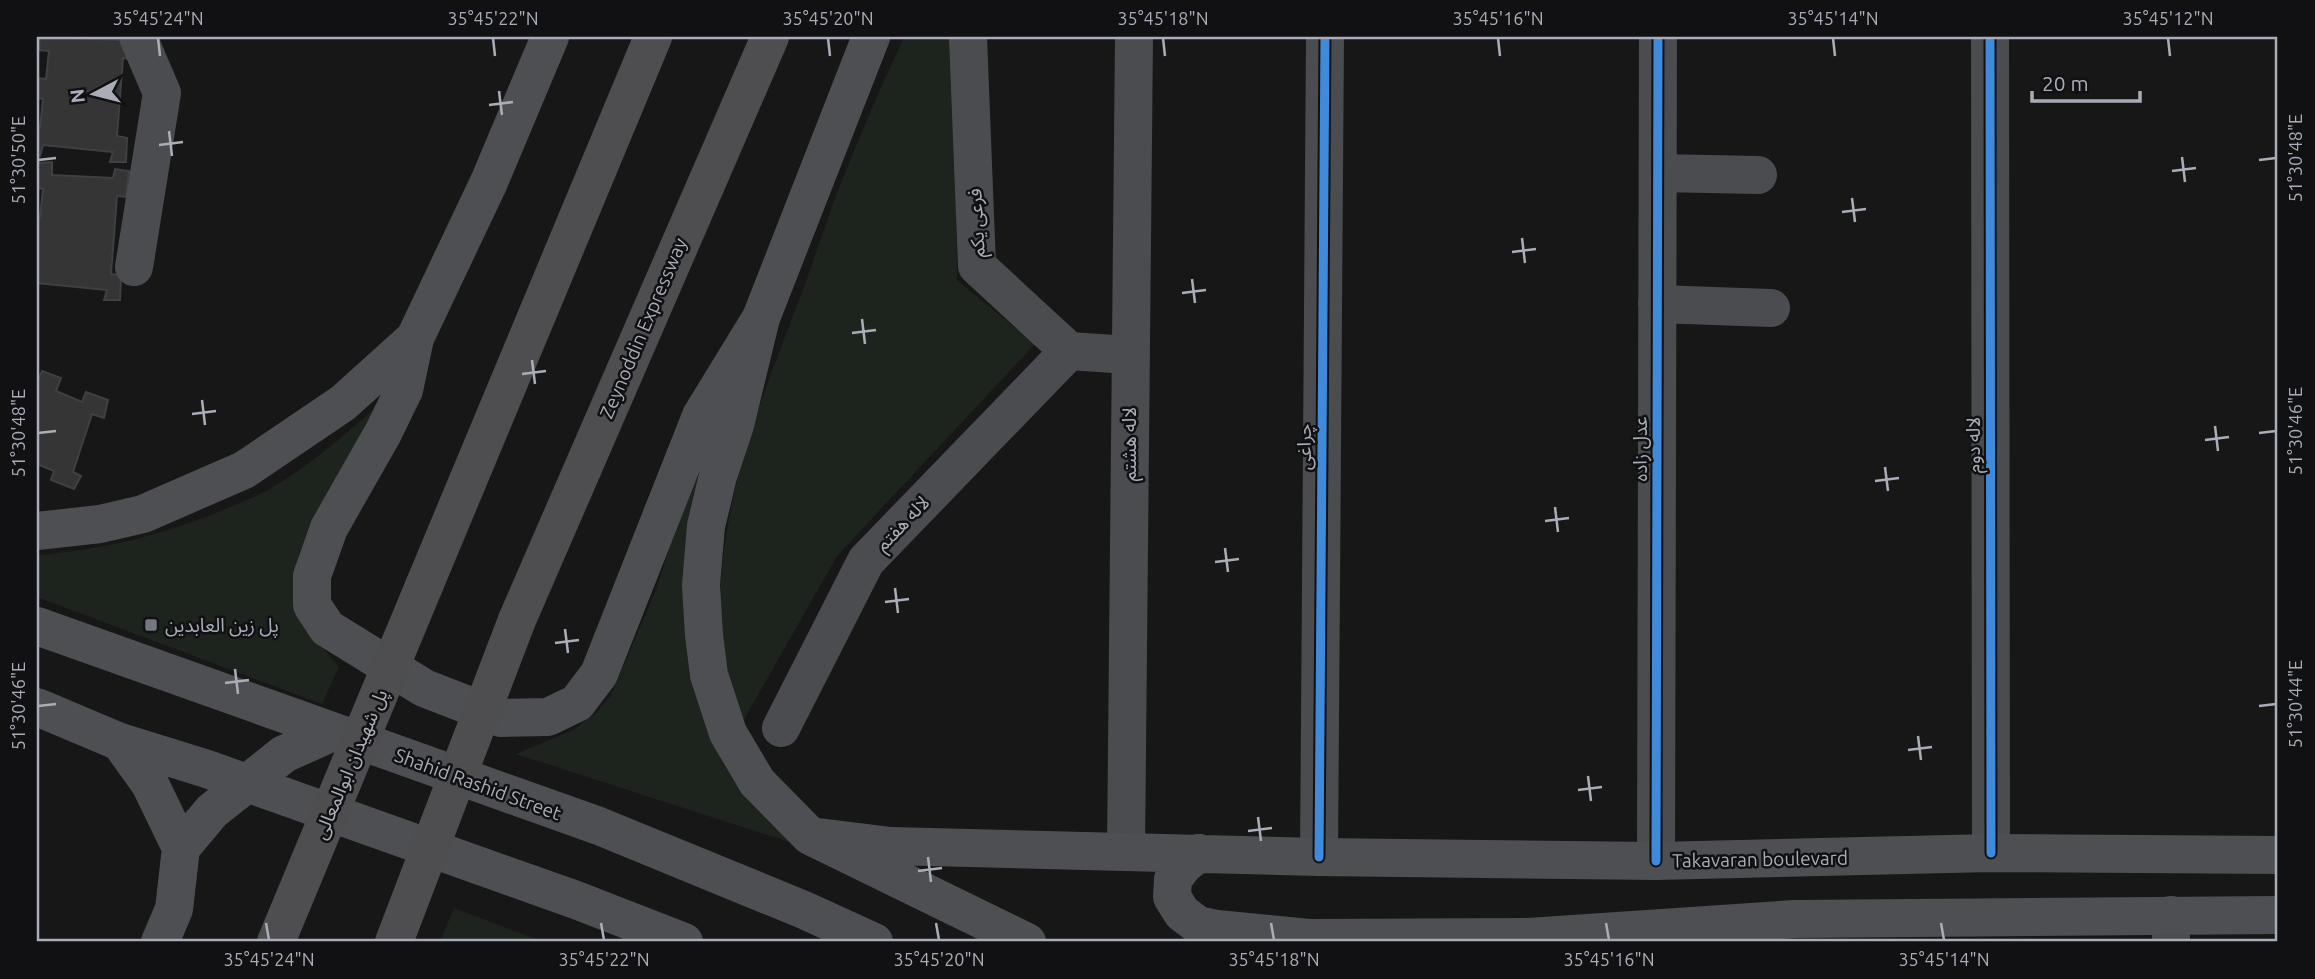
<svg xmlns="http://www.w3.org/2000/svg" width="2315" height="979" font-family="Ubuntu,'Noto Sans Arabic',sans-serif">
<rect width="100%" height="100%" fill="#171717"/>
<path fill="#1d241e" d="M 904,37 L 954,37 L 957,280 L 1035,344 L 837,556 L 742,723 C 731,691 721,660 719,625 C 718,612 720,597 721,583 C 727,482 764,391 800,298 C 813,263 824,228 837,193 C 858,140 880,88 904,37 Z
M 378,406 L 299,553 L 295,591 L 305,627 L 339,667 L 322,704 L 37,597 L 37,555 C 103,550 167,534 228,508 C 241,502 255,497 268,490 C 308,467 343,436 378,406 Z
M 719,415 L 687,570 L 789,842 L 516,754 L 573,730 L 597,712 L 611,695 L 656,590 L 675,530 L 697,479 Z
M 454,908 L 544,942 L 440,942 Z"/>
<path fill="#353536" stroke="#3f4043" stroke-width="2" d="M 40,37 L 119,40 L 120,37 L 132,59 L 123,58 L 117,136 L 127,138 L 126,162 L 110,162 L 113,152 L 43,145 L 40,156 L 37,155 L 37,127 L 40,128 L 43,99 L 37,98 L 37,78 L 46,79 L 49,51 L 39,50 Z
M 52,162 L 52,175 L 113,178 L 115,169 L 129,171 L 126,197 L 117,196 L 111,274 L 121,275 L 120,300 L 104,300 L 107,290 L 37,283 L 37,216 L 40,217 L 43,189 L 37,188 L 37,163 Z
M 42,371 L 61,378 L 56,391 L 82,402 L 86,392 L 108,400 L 104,418 L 92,414 L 73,472 L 81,476 L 74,489 L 51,480 L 54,471 L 37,464 L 37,382 Z"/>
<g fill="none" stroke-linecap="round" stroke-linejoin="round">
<path stroke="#4b4c50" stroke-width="38" d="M 968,37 L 977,266 L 1069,351 L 1129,355
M 1990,37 L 1991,853
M 1658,173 L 1758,175
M 134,267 L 162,93 L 138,37
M 1657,304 L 1771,308
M 781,728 L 866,561 L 1069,351
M 1126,851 L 1134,37
M 1319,857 L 1325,37
M 1656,861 L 1658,37
M 2171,915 L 2171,942"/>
<path stroke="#4d4f52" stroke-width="38" d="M 550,37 L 489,182 L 415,338 L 404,390 L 383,433 L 329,528 L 312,576 L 312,605 L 327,628 L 424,688 L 501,718 L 548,717 L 577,703 L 599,674 L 701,416 L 761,318
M 871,37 L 761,318 L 735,425 L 718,476 L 706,526 L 701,585 L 704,635 L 709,675 L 728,733 L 757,782 L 810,836 L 1027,942
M 37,531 L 100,524 L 143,514 L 244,470 L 343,403 L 415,338
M 37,626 L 599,826 L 804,910 L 874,942
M 37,707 L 120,742 L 207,769 L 576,900 L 684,942
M 120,742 L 150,784 L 181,848 L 174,909 L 160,942
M 810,836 L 891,846 L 1319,857 L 1656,861 L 1991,853 L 2278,855
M 181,848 L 212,811 L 284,754 L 333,732
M 1199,853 L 1184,865 L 1173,879 L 1172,897 L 1182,913 L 1198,925 L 1217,929 L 1309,938 L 1528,937 L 1794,919 L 2278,915"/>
<path stroke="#4e4e51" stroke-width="38" d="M 424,586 L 653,37
M 517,620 L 770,37"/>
<path stroke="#4e4e51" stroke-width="38" d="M 276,942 L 424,586
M 394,942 L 517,620"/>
<defs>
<path id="cycleway" d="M 1990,37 L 1991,853
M 1319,857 L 1325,37
M 1656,861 L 1658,37"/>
</defs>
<use href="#cycleway" stroke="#111113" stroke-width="13"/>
<use href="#cycleway" stroke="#408adc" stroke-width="9"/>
</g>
<path fill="none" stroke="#a8adb8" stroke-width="2.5" d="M 158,38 L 160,56M 493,38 L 495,56M 828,38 L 830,56M 1163,38 L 1165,56M 1498,38 L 1500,56M 1833,38 L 1835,56M 2168,38 L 2170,56M 499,91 L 502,115M 489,105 L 513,102M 169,131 L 172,156M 159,145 L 183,142M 2182,157 L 2185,182M 38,160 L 56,158M 2259,160 L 2276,158M 2172,171 L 2196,168M 1852,198 L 1855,222M 1842,212 L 1866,209M 1522,238 L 1525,263M 1512,252 L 1536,249M 1192,279 L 1195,303M 1182,293 L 1206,290M 862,319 L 865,344M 852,333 L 876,330M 532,360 L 535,384M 522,374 L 546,371M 202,400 L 205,425M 192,414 L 216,411M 2215,426 L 2218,451M 38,433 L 56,431M 2259,433 L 2276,431M 2205,440 L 2229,437M 1885,467 L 1888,491M 1875,481 L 1899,478M 1555,507 L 1558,532M 1545,521 L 1569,518M 1225,548 L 1228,572M 1215,562 L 1239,559M 895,588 L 898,613M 885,602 L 909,599M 565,629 L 568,653M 555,643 L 579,640M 235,669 L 238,694M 225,683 L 249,680M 38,706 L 56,704M 2259,706 L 2276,704M 1918,736 L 1921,760M 1908,750 L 1932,747M 1588,776 L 1591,801M 1578,790 L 1602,787M 1258,817 L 1261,841M 1248,831 L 1272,828M 928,857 L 931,882M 918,871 L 942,868M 266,923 L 269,940M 601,923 L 604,940M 936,923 L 939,940M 1271,923 L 1274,940M 1606,923 L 1609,940M 1941,923 L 1944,940"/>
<rect fill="#757880" stroke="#111113" stroke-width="2.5" x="144" y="618" width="14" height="14" rx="3.5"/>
<g text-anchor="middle" stroke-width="5" stroke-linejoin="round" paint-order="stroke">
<g font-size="19" fill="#a8adb8" stroke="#111113">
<text transform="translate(976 223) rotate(-93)" y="7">فرعی یکم</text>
<text transform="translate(643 328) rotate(-67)" y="7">Zeynoddin Expressway</text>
<text transform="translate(1129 444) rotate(-90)" y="7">لاله هشتم</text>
<text transform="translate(1973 445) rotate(-90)" y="7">لاله دوم</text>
<text transform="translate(1304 447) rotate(-90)" y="7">چراغی</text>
<text transform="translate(1640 449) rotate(-90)" y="7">عدل زاده</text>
<text transform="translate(902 523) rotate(-46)" y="7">لاله هفتم</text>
<text transform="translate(350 764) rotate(-67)" y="7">پل شهیدان ابوالمعالی</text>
<text transform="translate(478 784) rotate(20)" y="7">Shahid Rashid Street</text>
<text transform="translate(1760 859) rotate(-1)" y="7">Takavaran boulevard</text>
</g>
<g font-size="19" fill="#a8adb8" stroke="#111113" text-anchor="start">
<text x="165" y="632">پل زین العابدین</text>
</g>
</g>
<rect width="2315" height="979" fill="none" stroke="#111113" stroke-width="77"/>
<g transform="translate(94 94) rotate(263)" stroke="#111113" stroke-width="5" paint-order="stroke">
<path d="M0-5L12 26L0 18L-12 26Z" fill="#a8adb8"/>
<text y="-10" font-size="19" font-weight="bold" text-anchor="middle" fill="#a8adb8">N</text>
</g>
<path d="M2032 91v10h108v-10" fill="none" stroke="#a8adb8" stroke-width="3.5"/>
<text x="2042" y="91" font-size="21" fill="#a8adb8" stroke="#111113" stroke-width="5" paint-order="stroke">20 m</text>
<rect x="38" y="38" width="2238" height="902" fill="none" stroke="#a8adb8" stroke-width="2.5"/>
<g font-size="18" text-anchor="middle" fill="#a8adb8">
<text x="158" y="25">35°45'24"N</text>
<text x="493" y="25">35°45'22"N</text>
<text x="828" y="25">35°45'20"N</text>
<text x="1163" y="25">35°45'18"N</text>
<text x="1498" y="25">35°45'16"N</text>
<text x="1833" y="25">35°45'14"N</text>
<text x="2168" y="25">35°45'12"N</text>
<text transform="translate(2296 158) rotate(-90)" y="6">51°30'48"E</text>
<text transform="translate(19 160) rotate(-90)" y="6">51°30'50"E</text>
<text transform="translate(2296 431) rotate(-90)" y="6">51°30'46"E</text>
<text transform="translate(19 433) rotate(-90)" y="6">51°30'48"E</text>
<text transform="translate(2296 704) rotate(-90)" y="6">51°30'44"E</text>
<text transform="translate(19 706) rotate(-90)" y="6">51°30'46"E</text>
<text x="269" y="966">35°45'24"N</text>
<text x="604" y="966">35°45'22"N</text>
<text x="939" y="966">35°45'20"N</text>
<text x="1274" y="966">35°45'18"N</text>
<text x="1609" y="966">35°45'16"N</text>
<text x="1944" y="966">35°45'14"N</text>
</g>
</svg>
